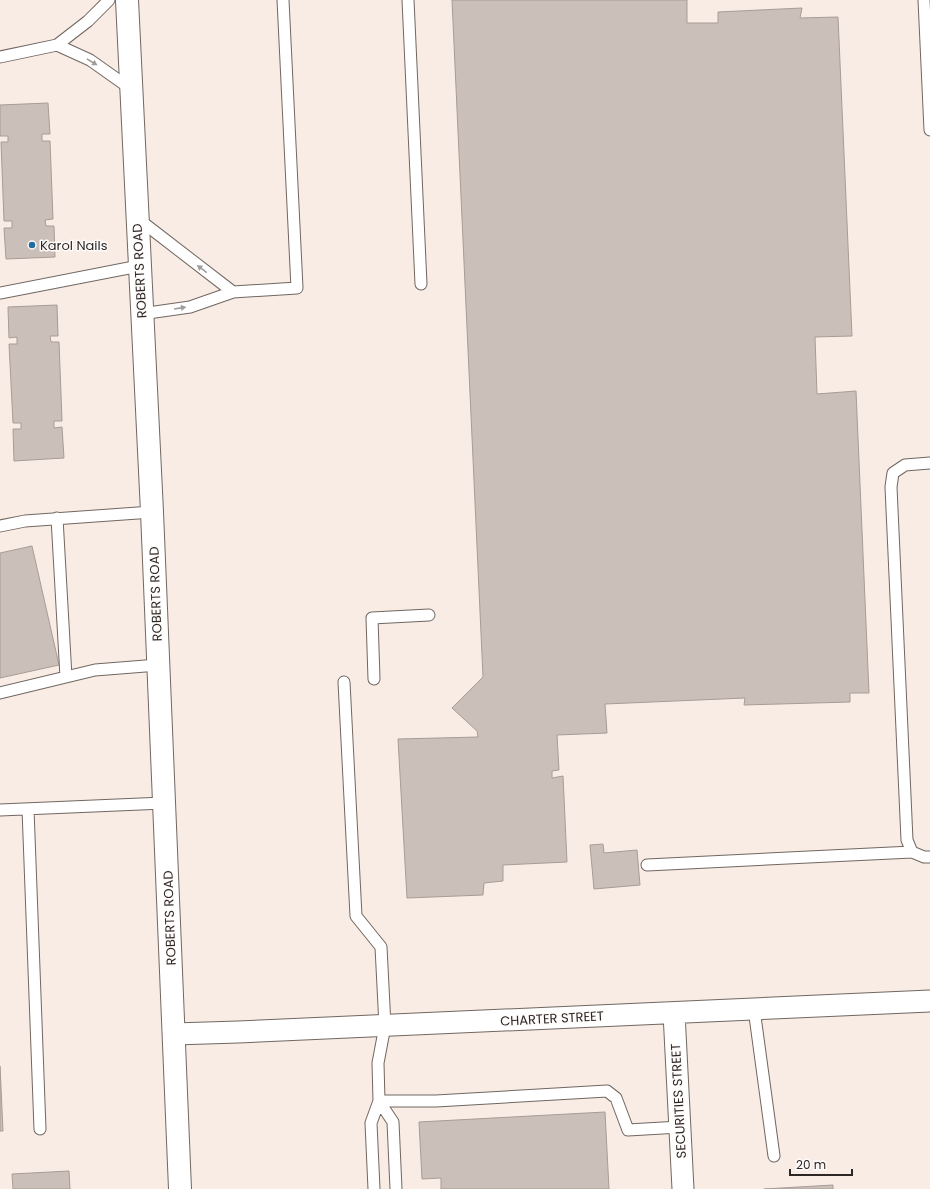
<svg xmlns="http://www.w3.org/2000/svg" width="930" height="1189" font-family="Poppins,sans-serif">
<rect width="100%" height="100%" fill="#f8ece5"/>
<path fill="#cbbfb9" stroke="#a89c96" d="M 452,0 L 687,0 L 687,23 L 718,23 L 718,12 L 802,8 L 800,18 L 838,17 L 852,336 L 815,337 L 817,394 L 856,391 L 869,693 L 850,693 L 850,702 L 744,705 L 745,698 L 605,704 L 607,733 L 557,735 L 559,770 L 552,771 L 552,778 L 563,776 L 567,862 L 503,865 L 503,881 L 484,883 L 483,895 L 407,898 L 398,739 L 478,737 L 477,731 L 452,708 L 483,677 Z
M 48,103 L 50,134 L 42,134 L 42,141 L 50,141 L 53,219 L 45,220 L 46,226 L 54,226 L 55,257 L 6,259 L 4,228 L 12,228 L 12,221 L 4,221 L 1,142 L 8,142 L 8,136 L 0,136 L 0,105 Z
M 57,305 L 58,336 L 50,336 L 51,342 L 59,342 L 62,421 L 54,421 L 54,428 L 62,427 L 64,458 L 14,461 L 13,429 L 21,429 L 21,423 L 13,423 L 9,344 L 17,344 L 17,337 L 9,338 L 8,307 Z
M 32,546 L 59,665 L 0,678 L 0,553 Z
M 603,844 L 604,853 L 637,850 L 640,885 L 594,889 L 590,845 Z
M 0,1066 L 3,1131 L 0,1131 Z
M 605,1112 L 609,1189 L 441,1189 L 441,1178 L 422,1179 L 419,1122 Z
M 69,1171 L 70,1189 L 13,1189 L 12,1174 Z
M 833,1185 L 833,1189 L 764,1189 Z"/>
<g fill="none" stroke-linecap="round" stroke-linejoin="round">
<defs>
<path id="lane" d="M 408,0 L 421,284
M 924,0 L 930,130
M 57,45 L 90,60 L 131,89
M 0,57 L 57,45 L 88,21 L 109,0
M 137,218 L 233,292
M 0,293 L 139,266
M 141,314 L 190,307 L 233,292 L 297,288 L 283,0
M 930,463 L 905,465 L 893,473 L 891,487 L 907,840 L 912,852 L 924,857 L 930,857
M 57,518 L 66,677
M 0,526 L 25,521 L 152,512
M 374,679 L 372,618 L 429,615
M 344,682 L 356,916 L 381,947 L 385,1026 L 378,1063 L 379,1101 L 371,1123 L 374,1189
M 0,693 L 95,670 L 158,665
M 28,809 L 40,1129
M 0,810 L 164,803
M 647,865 L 912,852
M 754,1009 L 774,1156
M 379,1101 L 436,1101 L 607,1091 L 616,1098 L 628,1130 L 680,1127
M 379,1101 L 393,1122 L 396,1189"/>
<path id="street" d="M 674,1013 L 683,1189
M 174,1034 L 238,1032 L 930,1001"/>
<path id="primary" d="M 127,0 L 152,512 L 180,1189"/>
</defs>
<use href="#lane" stroke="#716761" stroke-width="13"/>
<use href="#street" stroke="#716761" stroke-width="23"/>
<use href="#primary" stroke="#716761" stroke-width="24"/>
<use href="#lane" stroke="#fff" stroke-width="11"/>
<use href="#street" stroke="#fff" stroke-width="21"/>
<use href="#primary" stroke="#fff" stroke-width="22"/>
</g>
<defs><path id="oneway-solid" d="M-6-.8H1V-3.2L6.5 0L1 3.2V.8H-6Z"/></defs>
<g fill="#a09e9d">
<use href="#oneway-solid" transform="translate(92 62) rotate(31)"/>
<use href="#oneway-solid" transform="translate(202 269) rotate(-143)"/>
<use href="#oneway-solid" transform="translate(180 308) rotate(-9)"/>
</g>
<circle fill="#236ca0" stroke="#fefbfa" stroke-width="1.5" cx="32" cy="245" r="4"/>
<g text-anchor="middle" stroke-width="3" stroke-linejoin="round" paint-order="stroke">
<g font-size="13" fill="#2c2725" stroke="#fefbfa" text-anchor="start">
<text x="40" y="250">Karol Nails</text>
</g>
<g font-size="13" fill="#2c2725" stroke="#fefbfa">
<text transform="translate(139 271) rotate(-93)" y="5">ROBERTS ROAD</text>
<text transform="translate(155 594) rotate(-92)" y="5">ROBERTS ROAD</text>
<text transform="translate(169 918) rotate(-92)" y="5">ROBERTS ROAD</text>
<text transform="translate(552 1018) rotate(-3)" y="5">CHARTER STREET</text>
<text transform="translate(678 1101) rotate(-93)" y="5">SECURITIES STREET</text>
</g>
</g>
<path d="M790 1169v6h62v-6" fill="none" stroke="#2c2725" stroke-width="2"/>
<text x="796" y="1169" font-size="12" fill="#2c2725" stroke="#fefbfa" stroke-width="3" paint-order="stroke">20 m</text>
</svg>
